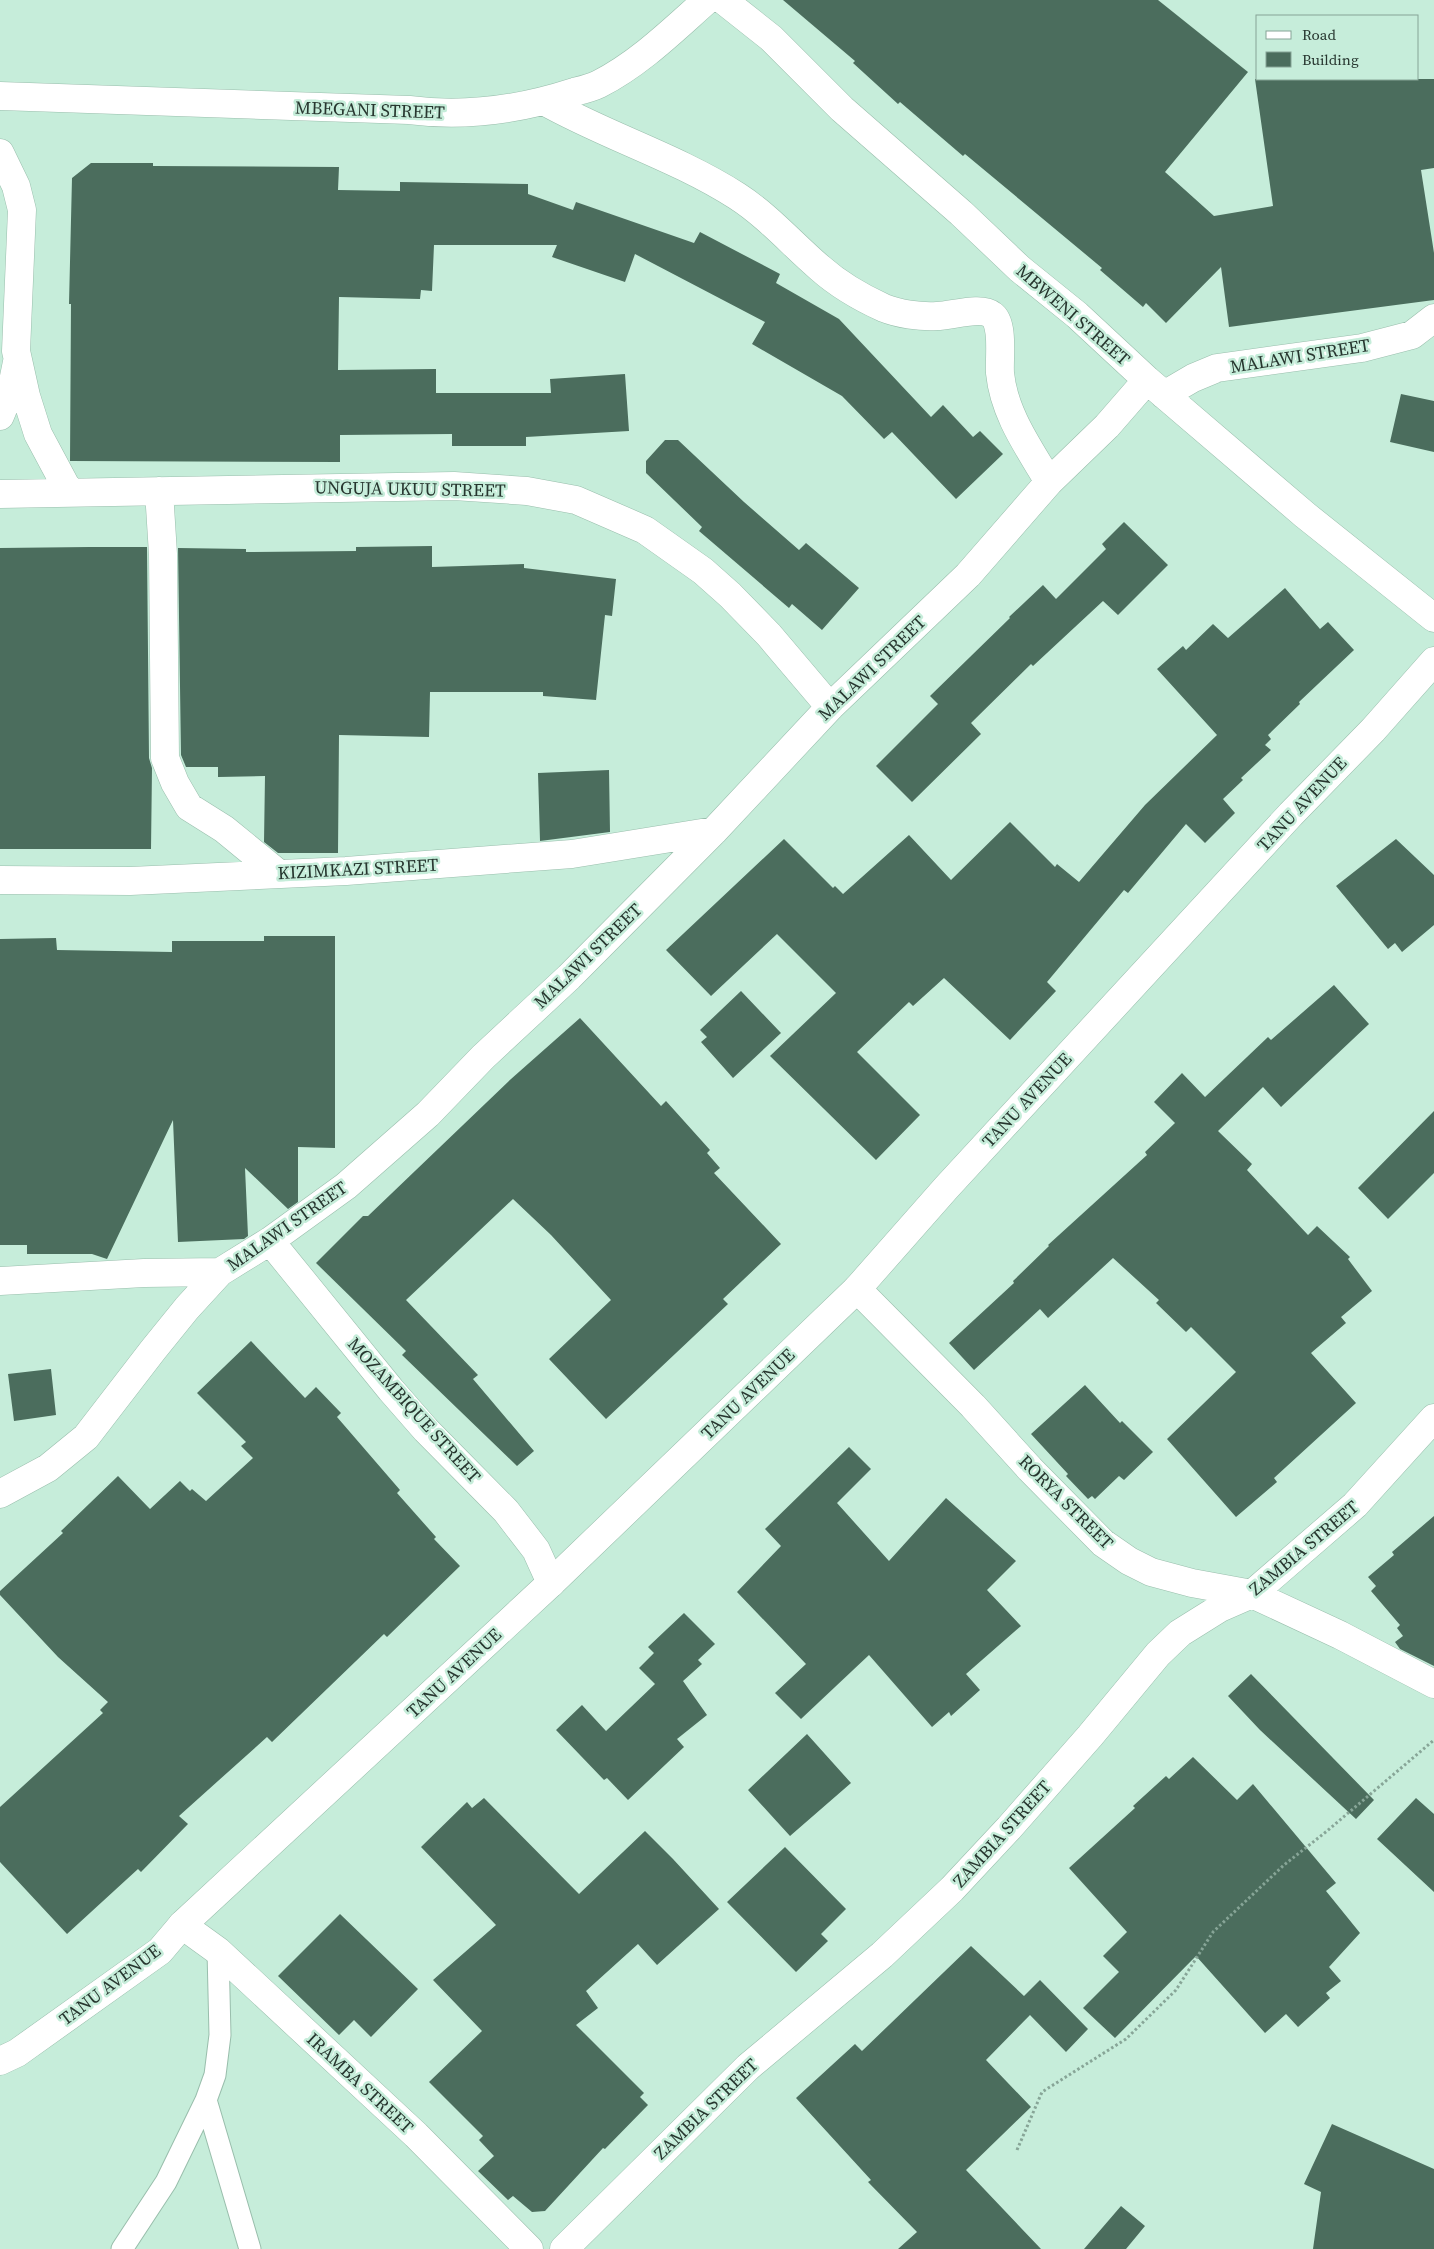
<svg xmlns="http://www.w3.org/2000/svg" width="1434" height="2249" font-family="'Source Serif 4',serif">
<rect width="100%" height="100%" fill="#c6edda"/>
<path fill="#4b6d5d" d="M 783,0 L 1158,0 L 1248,72 L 1165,172 L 1214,216 L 1273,206 L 1255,79 L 1434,79 L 1434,168 L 1421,170 L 1434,253 L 1434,300 L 1229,327 L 1221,267 L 1166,323 L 1146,303 L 1143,307 L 1100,270 L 1102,268 L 965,154 L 963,156 L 900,102 L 898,104 L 853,63 L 855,61 Z
M 91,163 L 153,163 L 153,166 L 339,167 L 338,190 L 400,191 L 400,182 L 528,184 L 528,194 L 573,210 L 576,202 L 694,243 L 700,232 L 780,274 L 776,283 L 839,319 L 931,417 L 943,405 L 973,437 L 980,431 L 1003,454 L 956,499 L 892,432 L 884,439 L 842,396 L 752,344 L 765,322 L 635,254 L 625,282 L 552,257 L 557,245 L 434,245 L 432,291 L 421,290 L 420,299 L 339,297 L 338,370 L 436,369 L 436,393 L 551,393 L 550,379 L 625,374 L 629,431 L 526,437 L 526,446 L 452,446 L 452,434 L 340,435 L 340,462 L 70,461 L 71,304 L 69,304 L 72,178 Z
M 1401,394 L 1434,401 L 1434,452 L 1390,442 Z
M 665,440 L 678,440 L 744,502 L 799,550 L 806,543 L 859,588 L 822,630 L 792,604 L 789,608 L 699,531 L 702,527 L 646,473 L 646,461 Z
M 1124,522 L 1168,565 L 1118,615 L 1103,601 L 1033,666 L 1031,664 L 971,723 L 981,734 L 912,802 L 876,766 L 938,704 L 930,696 L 1010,618 L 1009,617 L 1043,585 L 1056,599 L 1106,549 L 1102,544 Z
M 432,546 L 432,567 L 524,564 L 524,568 L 616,579 L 612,616 L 605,615 L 596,700 L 543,696 L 543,692 L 430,692 L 429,737 L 339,735 L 338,853 L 278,853 L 264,842 L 265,776 L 218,777 L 218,767 L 186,767 L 181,755 L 178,548 L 246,549 L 246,552 L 356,551 L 356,547 Z
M 89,547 L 147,547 L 149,758 L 152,768 L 151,849 L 0,849 L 0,548 Z
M 1285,588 L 1320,629 L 1328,622 L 1354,650 L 1299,702 L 1300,704 L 1268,735 L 1271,739 L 1265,745 L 1271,750 L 1241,778 L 1243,780 L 1223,799 L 1235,813 L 1205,843 L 1186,824 L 1128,893 L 1124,890 L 1047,982 L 1056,991 L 1010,1040 L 944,978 L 913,1006 L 909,1002 L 857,1052 L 920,1115 L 876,1160 L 770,1056 L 836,993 L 777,934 L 711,996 L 666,950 L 784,839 L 833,888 L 835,886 L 843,894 L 909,835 L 951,880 L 1010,822 L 1055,867 L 1057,864 L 1079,882 L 1145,805 L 1217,735 L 1157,669 L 1183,646 L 1186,650 L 1213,624 L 1228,638 Z
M 609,770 L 610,832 L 540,841 L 538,773 Z
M 1396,839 L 1434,875 L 1434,925 L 1402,952 L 1395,943 L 1388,949 L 1336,886 Z
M 264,936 L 335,936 L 335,1148 L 298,1147 L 298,1202 L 288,1209 L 245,1168 L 248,1236 L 244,1239 L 178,1242 L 173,1120 L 107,1259 L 92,1254 L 27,1254 L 27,1245 L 0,1245 L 0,939 L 56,938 L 57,950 L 172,952 L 172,941 L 264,941 Z
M 1334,985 L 1369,1024 L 1281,1107 L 1263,1087 L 1218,1131 L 1252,1164 L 1247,1170 L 1308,1235 L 1317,1226 L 1350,1257 L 1348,1259 L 1372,1291 L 1341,1317 L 1346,1323 L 1311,1353 L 1356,1403 L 1274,1478 L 1277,1482 L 1236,1517 L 1167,1439 L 1236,1372 L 1191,1327 L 1186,1332 L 1156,1303 L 1159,1300 L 1113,1258 L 1048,1318 L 1040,1309 L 974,1370 L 949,1343 L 1014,1283 L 1013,1281 L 1049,1246 L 1048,1245 L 1147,1155 L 1145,1152 L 1175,1123 L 1154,1102 L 1182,1073 L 1205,1097 L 1268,1037 L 1271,1040 Z
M 741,991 L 781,1033 L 733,1078 L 701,1042 L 707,1037 L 700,1030 Z
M 580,1018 L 661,1106 L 666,1101 L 710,1150 L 707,1153 L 720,1168 L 714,1173 L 781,1244 L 723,1299 L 728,1304 L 606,1419 L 549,1359 L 611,1300 L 551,1235 L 513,1199 L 406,1300 L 478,1375 L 473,1379 L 534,1451 L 517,1466 L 402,1355 L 406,1351 L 316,1263 L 363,1216 L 368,1216 L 511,1079 Z
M 1434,1111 L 1434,1173 L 1388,1219 L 1358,1188 Z
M 251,1341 L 305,1398 L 316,1387 L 341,1413 L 337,1417 L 400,1490 L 397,1493 L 436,1537 L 434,1539 L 460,1566 L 387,1637 L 384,1634 L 272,1742 L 267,1737 L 179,1816 L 188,1824 L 141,1872 L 138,1869 L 67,1934 L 0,1862 L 0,1807 L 103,1713 L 100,1710 L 108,1702 L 58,1657 L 0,1595 L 0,1591 L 63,1533 L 61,1531 L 118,1476 L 150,1509 L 180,1481 L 190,1491 L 192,1489 L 206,1501 L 253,1458 L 241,1446 L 246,1442 L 197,1393 Z
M 51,1369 L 56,1415 L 14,1421 L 8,1374 Z
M 1085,1385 L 1120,1423 L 1122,1421 L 1153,1452 L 1124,1480 L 1119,1476 L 1095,1499 L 1092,1496 L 1088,1499 L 1066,1476 L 1068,1474 L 1031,1434 Z
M 849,1447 L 871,1469 L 837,1503 L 889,1561 L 946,1498 L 1016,1561 L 987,1590 L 1021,1626 L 966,1674 L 980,1690 L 951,1716 L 949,1712 L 932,1727 L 869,1655 L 801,1719 L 775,1693 L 806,1664 L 737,1592 L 781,1546 L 765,1529 Z
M 1434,1516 L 1434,1666 L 1400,1649 L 1395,1642 L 1403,1636 L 1397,1628 L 1400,1625 L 1371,1591 L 1376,1586 L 1368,1577 L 1394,1555 L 1392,1552 Z
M 684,1613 L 715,1644 L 698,1660 L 702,1664 L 683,1681 L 707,1715 L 677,1739 L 684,1747 L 628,1800 L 607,1778 L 604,1780 L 556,1730 L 582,1705 L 606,1731 L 655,1684 L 639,1668 L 654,1653 L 648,1647 Z
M 1251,1674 L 1374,1800 L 1356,1819 L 1260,1730 L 1228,1696 Z
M 807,1734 L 851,1783 L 790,1836 L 748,1790 Z
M 1193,1757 L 1237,1800 L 1253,1784 L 1336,1883 L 1326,1891 L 1360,1933 L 1329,1967 L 1341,1981 L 1326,1993 L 1330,1998 L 1298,2027 L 1286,2014 L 1265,2033 L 1196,1956 L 1115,2038 L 1083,2008 L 1119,1972 L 1103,1956 L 1127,1932 L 1069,1868 L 1135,1808 L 1133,1806 L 1166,1776 L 1169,1779 Z
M 484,1798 L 579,1894 L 645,1831 L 673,1859 L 719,1909 L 657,1965 L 638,1944 L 586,1991 L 598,2008 L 576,2025 L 644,2093 L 640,2097 L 648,2105 L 605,2149 L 603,2148 L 545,2211 L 532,2212 L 513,2196 L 508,2200 L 478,2171 L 494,2156 L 479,2140 L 483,2136 L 429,2082 L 482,2031 L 433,1980 L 496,1925 L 421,1847 L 467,1802 L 472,1808 Z
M 1416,1798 L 1434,1814 L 1434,1892 L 1377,1839 Z
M 785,1847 L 846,1909 L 821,1934 L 828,1941 L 796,1972 L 727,1902 Z
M 340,1914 L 418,1989 L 371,2037 L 354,2020 L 339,2035 L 278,1976 Z
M 971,1946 L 1024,1996 L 1040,1980 L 1088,2029 L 1066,2052 L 1030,2015 L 986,2060 L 1031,2107 L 966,2170 L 1041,2249 L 898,2249 L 917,2232 L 868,2182 L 871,2180 L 796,2098 L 855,2044 L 862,2051 Z
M 1332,2124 L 1434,2169 L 1434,2249 L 1313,2249 L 1321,2192 L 1304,2184 Z
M 1121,2206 L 1145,2226 L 1126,2249 L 1084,2249 Z"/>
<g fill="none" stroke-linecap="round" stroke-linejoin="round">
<defs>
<path id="lane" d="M 206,2100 L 250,2249
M 122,2249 L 166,2182 L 206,2100 L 215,2075 L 220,2035 L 218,1951"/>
<path id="street" d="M 723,0 L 771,38 L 842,109 L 961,213 L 1020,269 L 1077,315 L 1147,380 L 1305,515 L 1434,618
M 0,96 L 409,110 C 464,117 522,109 574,92 C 582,90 591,88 599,84 C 640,63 673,30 707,0
M 544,101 C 606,136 676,157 737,196 C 768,216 792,244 820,268 C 838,284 862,298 884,308 C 899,314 920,317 937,316 C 951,316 981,306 992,315 C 1004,323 999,359 1000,373 C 1004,414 1029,448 1049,482
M 0,153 L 16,186 L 22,210 L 16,351 L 26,396 L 38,434 L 69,492
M 1164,395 L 1193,378 L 1217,368 L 1362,348 L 1412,335 L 1434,318
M 0,416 L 12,387 L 17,362
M 159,491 L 163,554 L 165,758 L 175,783 L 189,807 L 224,829 L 279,874
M 0,494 L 454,486 L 527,491 L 576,500 L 645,530 L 703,571 L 730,595 L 769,635 L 830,707
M 0,880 L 130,881 L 346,871 L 572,854 L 714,831
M 270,1241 L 391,1390 L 426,1430 L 506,1511 L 536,1550 L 551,1583
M 0,1281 L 144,1273 L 220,1272
M 857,1289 L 973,1406 L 1030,1469 L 1103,1543 L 1129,1561 L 1151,1572 L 1192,1583 L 1252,1594 L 1340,1635 L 1434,1684
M 0,1494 L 48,1468 L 86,1437 L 153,1350 L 187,1308 L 220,1272 L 270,1241 L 346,1186 L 428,1114 L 483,1057 L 569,977 L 714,831 L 830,707 L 968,575 L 1049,482 L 1107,426 L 1147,380
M 182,1925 L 218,1951 L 416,2135 L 529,2249
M 564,2249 L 748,2067 L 882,1955 L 952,1889 L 1009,1828 L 1090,1736 L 1158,1654 L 1180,1633 L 1220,1608 L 1252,1594 L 1355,1505 L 1434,1418"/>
<path id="secondary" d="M 0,2061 L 17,2053 L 160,1951 L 182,1925 L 551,1583 L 857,1289 L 946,1188 L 1291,814 L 1373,730 L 1434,661"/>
</defs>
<use href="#lane" stroke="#99beac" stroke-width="23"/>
<use href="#street" stroke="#99beac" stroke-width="29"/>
<use href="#secondary" stroke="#99beac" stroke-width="29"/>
<path stroke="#87a597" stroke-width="3" stroke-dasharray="2.5 2.5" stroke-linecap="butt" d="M 1017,2150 L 1042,2092 L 1126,2039 L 1176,1990 L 1213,1932 L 1284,1865 L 1327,1831 L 1434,1740"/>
<use href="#lane" stroke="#fff" stroke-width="21"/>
<use href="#street" stroke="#fff" stroke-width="28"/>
<use href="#secondary" stroke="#fff" stroke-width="28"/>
</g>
<g text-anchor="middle" stroke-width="5" stroke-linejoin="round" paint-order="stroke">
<g font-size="18" fill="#27362f" stroke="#c6edda">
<text transform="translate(370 110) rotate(2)" y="6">MBEGANI STREET</text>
<text transform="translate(1073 315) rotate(41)" y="6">MBWENI STREET</text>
<text transform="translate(1300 356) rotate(-9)" y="6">MALAWI STREET</text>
<text transform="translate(410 489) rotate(1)" y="6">UNGUJA UKUU STREET</text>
<text transform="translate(872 668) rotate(-44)" y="6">MALAWI STREET</text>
<text transform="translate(1302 804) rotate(-47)" y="6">TANU AVENUE</text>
<text transform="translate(358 869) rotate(-3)" y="6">KIZIMKAZI STREET</text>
<text transform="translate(588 956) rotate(-44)" y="6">MALAWI STREET</text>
<text transform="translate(1027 1100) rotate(-47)" y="6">TANU AVENUE</text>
<text transform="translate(287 1226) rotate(-35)" y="6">MALAWI STREET</text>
<text transform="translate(748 1394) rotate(-44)" y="6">TANU AVENUE</text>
<text transform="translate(414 1410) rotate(48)" y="6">MOZAMBIQUE STREET</text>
<text transform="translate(1066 1502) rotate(45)" y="6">RORYA STREET</text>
<text transform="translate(1304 1548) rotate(-40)" y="6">ZAMBIA STREET</text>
<text transform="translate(454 1673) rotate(-43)" y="6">TANU AVENUE</text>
<text transform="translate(1002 1834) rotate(-48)" y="6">ZAMBIA STREET</text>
<text transform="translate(110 1985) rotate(-37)" y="6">TANU AVENUE</text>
<text transform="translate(360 2083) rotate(43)" y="6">IRAMBA STREET</text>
<text transform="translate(706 2109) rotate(-44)" y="6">ZAMBIA STREET</text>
</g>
</g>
<rect x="1256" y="15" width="162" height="65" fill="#c6edda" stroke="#86a496"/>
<rect x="1266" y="31" width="25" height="8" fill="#ffffff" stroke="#86a496"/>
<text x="1302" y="40" font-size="15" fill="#27362f">Road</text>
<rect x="1266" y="52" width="25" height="15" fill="#4b6d5d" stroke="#86a496"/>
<text x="1302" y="65" font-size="15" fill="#27362f">Building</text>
</svg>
